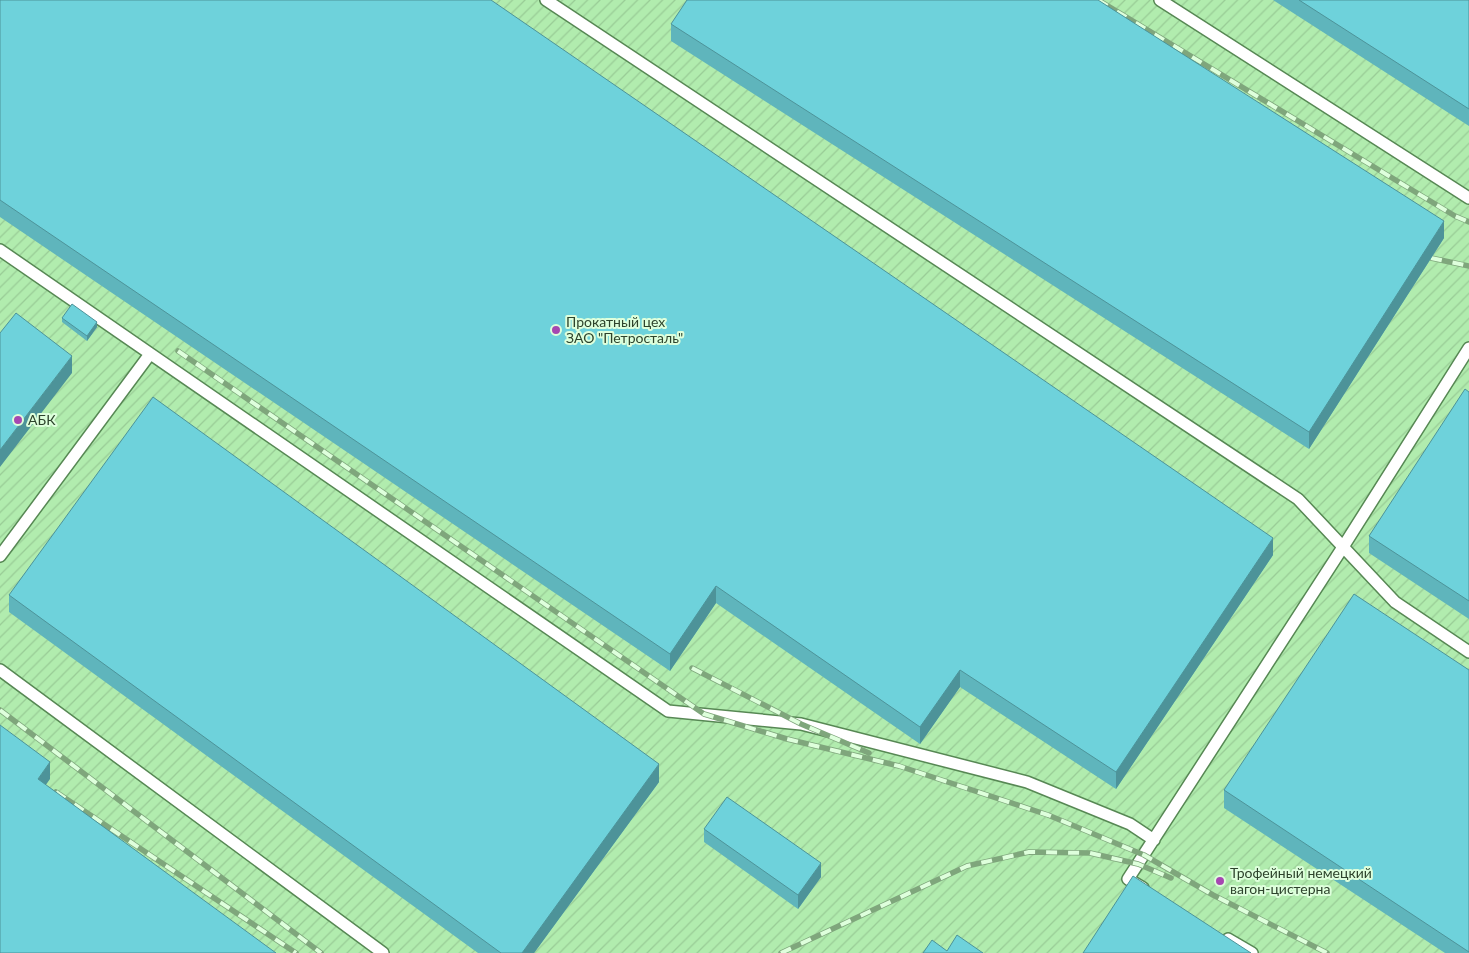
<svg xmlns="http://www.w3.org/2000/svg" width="1469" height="953" font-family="Lato,sans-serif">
<defs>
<pattern id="industrial-furrows" width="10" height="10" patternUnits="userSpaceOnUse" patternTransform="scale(1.25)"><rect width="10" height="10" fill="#b1ecae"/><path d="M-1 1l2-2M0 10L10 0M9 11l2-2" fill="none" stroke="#99cc96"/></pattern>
</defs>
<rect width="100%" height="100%" fill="#c2f8be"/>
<path fill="url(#industrial-furrows)" d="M 0,0 L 1469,0 L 1469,953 L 0,953 Z"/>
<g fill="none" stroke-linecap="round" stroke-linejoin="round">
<defs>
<path id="service" d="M 546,0 L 1298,499 L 1395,602 L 1469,652
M 1160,0 L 1469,198
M 0,250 L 668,711 L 801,724 L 1027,782 L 1130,824 L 1154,840
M 0,556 L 150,354
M 0,670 L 383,953
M 1143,888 L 1128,879 L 1343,547 L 1469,348
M 1228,939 L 1252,953"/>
</defs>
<use href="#service" stroke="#578854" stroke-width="14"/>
<use href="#service" stroke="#fff" stroke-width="11"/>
<defs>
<path id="rail" d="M 1098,0 L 1455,216 L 1469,222
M 1431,258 L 1469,266
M 178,351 L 704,714 L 787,739 L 899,766 L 1048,815 L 1144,855 L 1213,895 L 1327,953
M 692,668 L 801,724 L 869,753
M 0,710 L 321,953
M 56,792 L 296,953
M 781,953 L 967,866 L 1029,852 L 1090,853 L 1138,864 L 1171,878"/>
</defs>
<use href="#rail" stroke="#7fa67c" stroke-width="5.5"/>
<use href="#rail" stroke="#deffdc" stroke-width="4" stroke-dasharray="11" stroke-linecap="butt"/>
</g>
<path fill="#5fb5bc" d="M 0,0 L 1273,555 L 1116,789 L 960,687 L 920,744 L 716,603 L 670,671 L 0,217 Z
M 1273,0 L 1469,0 L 1469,126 Z
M 671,24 L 1444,238 L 1309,449 L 671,41 Z
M 62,318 L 97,327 L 87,341 L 62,322 Z
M 1469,392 L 1469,619 L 1369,553 L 1369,536 Z
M 9,595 L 659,782 L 534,953 L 478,953 L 9,612 Z
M 1469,670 L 1469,953 L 1445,953 L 1224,808 L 1224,790 Z
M 704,829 L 821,877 L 798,909 L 704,842 Z"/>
<path fill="#4d9399" d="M 1444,221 L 1444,238 L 1309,449 L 1309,432 Z
M 97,322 L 97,327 L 87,341 L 87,336 Z
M 72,356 L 72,373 L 0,467 L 0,450 Z
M 1273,538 L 1273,555 L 1116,789 L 1116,772 Z
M 716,586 L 716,603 L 670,671 L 670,654 Z
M 960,670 L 960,687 L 920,744 L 920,727 Z
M 50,762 L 50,779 L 38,796 L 38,779 Z
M 659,764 L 659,782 L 534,953 L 522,953 Z
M 821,863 L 821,877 L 798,909 L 798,895 Z"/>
<path fill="#6ed2db" stroke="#4d9399" d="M 0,0 L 491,0 L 1273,538 L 1116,772 L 960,670 L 920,727 L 716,586 L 670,654 L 0,200 Z
M 687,0 L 1098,0 L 1444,221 L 1309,432 L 671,24 Z
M 1299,0 L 1469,0 L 1469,109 Z
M 72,304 L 97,322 L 87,336 L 62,318 Z
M 16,313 L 72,356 L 0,450 L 0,333 Z
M 1465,389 L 1469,392 L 1469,601 L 1369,536 Z
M 153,397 L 659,764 L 522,953 L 501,953 L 9,595 Z
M 1354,594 L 1469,670 L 1469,952 L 1224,790 Z
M 0,725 L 50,762 L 38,779 L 276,953 L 0,953 Z
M 727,797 L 821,863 L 798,895 L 704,829 Z
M 1133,876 L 1251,953 L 1083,953 Z
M 957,935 L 983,953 L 923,953 L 932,940 L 947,951 Z"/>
<g fill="#a648b1" stroke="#deffdc" stroke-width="2">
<circle cx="556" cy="330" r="5"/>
<circle cx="18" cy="420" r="5"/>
<circle cx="1220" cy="881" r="5"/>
</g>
<g text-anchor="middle" stroke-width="4" stroke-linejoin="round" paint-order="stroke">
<g font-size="14" fill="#2d432c" stroke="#deffdc" text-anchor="start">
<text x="566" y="327">Прокатный цех<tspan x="566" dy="16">ЗАО "Петросталь"</tspan></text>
<text x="28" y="425">АБК</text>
<text x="1230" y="878">Трофейный немецкий<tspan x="1230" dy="16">вагон-цистерна</tspan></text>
</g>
</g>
</svg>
